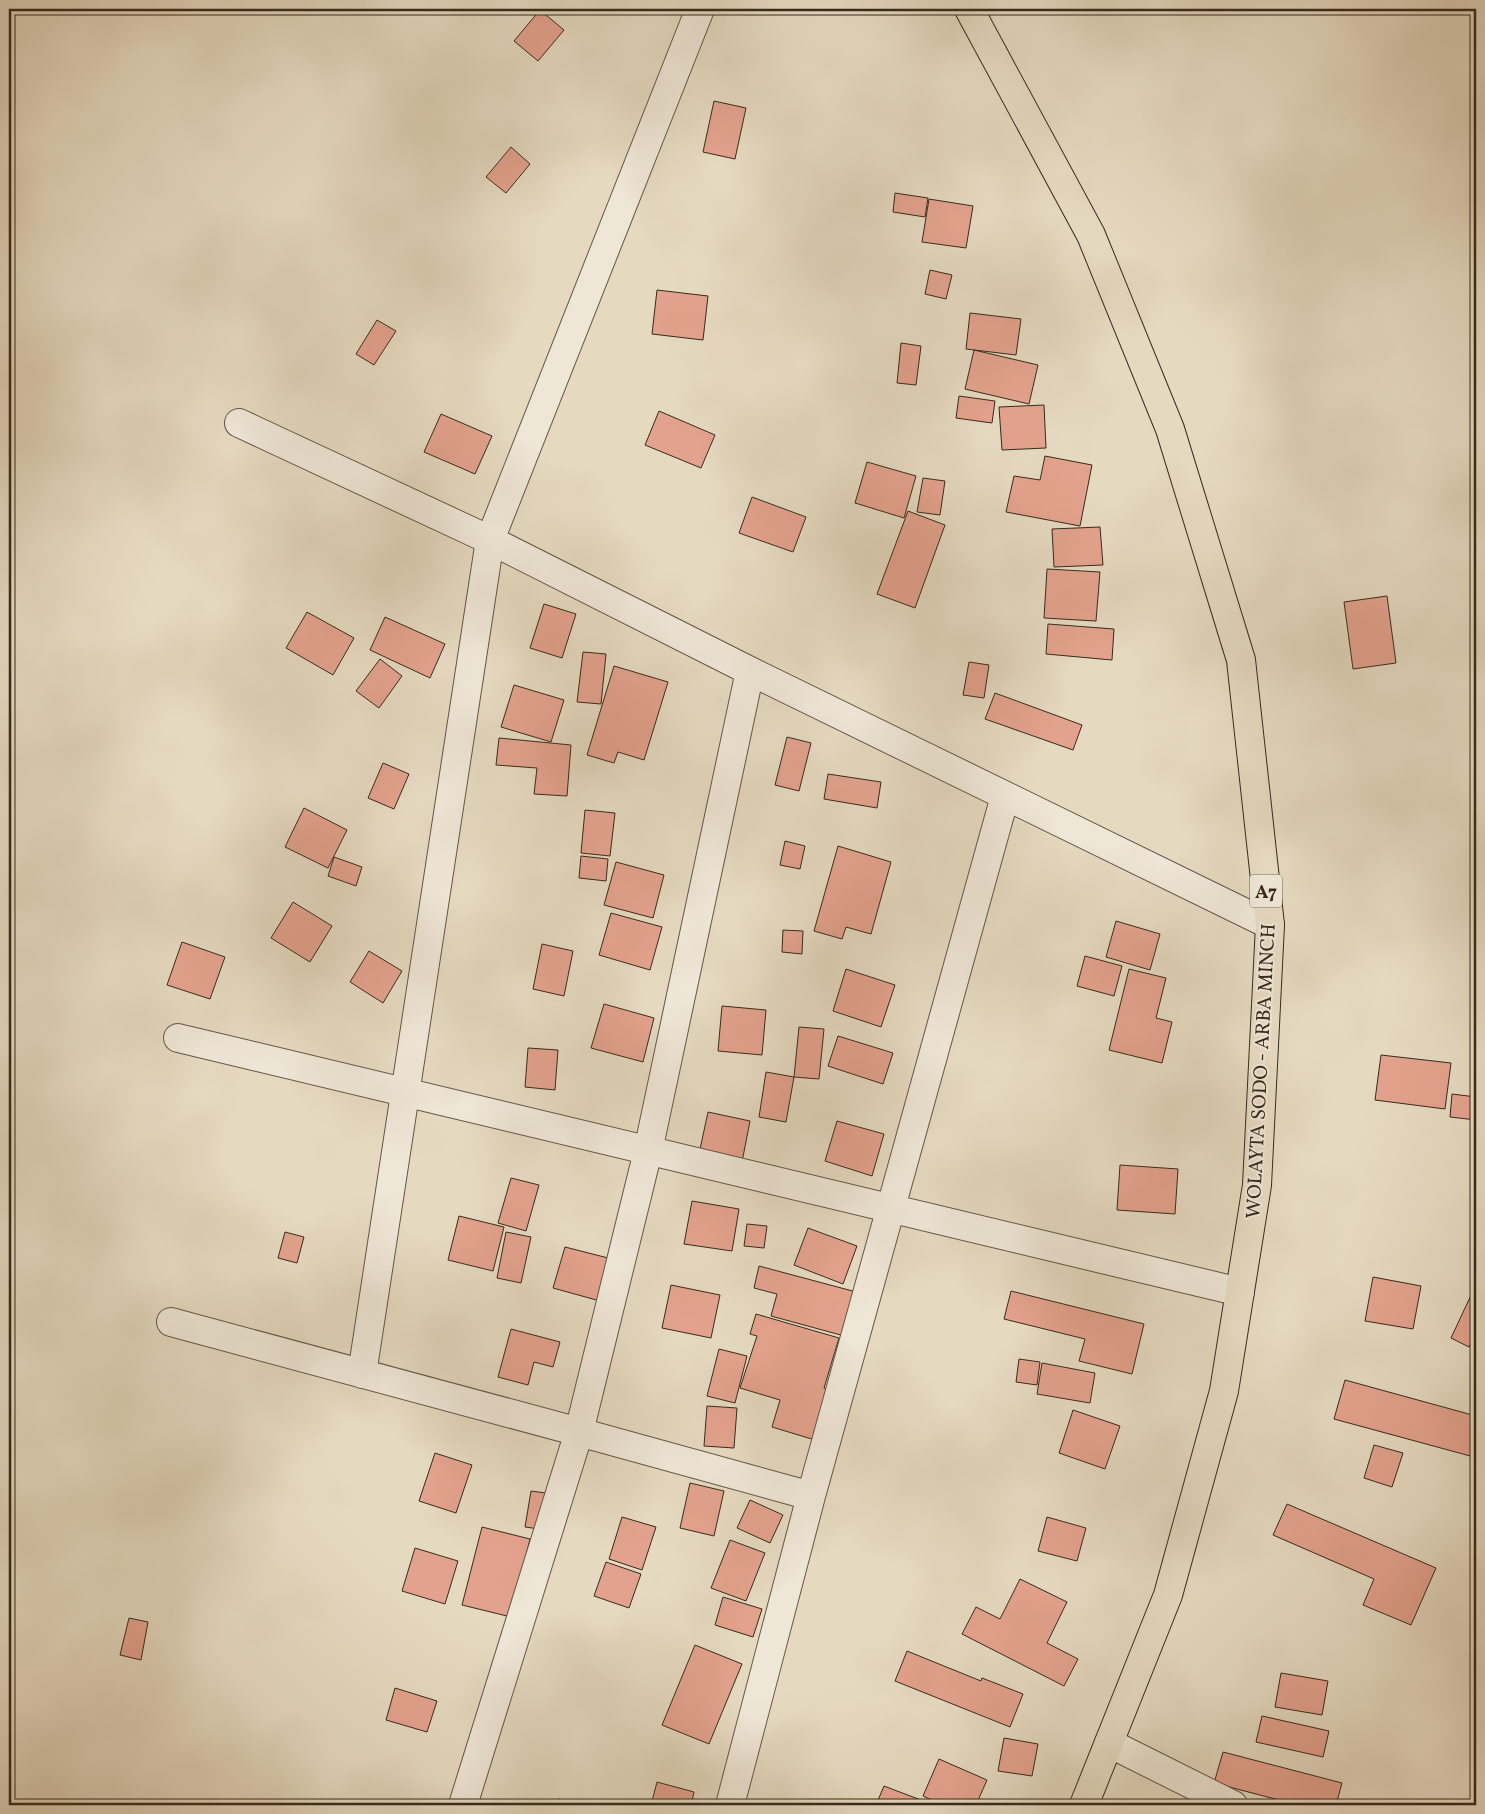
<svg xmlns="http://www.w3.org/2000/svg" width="1485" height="1814" font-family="Vollkorn,serif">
<rect width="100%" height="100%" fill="#e5d9c0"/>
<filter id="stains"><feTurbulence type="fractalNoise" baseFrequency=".004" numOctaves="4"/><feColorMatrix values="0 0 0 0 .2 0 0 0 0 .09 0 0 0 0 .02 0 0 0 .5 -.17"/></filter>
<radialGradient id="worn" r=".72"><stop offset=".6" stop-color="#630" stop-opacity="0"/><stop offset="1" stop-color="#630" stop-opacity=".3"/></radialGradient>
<path fill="#e3a28d" stroke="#372a1c" d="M 540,10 L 564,30 L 538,61 L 514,41 Z
M 714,101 L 746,108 L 735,159 L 703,152 Z
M 511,147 L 530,164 L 506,193 L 486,177 Z
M 895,193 L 928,198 L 925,217 L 893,212 Z
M 929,199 L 973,206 L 966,248 L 922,242 Z
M 930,270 L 952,275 L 946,299 L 925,294 Z
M 657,290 L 708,296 L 703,340 L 652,334 Z
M 970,313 L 1021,319 L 1016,355 L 966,349 Z
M 377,320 L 396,331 L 374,365 L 356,354 Z
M 901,343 L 921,346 L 916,385 L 897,383 Z
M 974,350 L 1038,365 L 1029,404 L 965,389 Z
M 959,396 L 995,401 L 992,423 L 956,418 Z
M 1044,405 L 1046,448 L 1002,450 L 999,407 Z
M 659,411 L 715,435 L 701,468 L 645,445 Z
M 441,414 L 492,436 L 475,474 L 424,452 Z
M 1045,456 L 1092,465 L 1080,526 L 1006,512 L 1014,476 L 1040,480 Z
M 867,462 L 916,476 L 904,518 L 855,503 Z
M 923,478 L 945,481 L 940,515 L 917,512 Z
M 752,497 L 806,517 L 793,552 L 739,533 Z
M 908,511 L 945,525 L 915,608 L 877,594 Z
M 1100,527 L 1103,565 L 1054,567 L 1052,529 Z
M 1047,569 L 1100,572 L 1096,621 L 1044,618 Z
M 1387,596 L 1396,663 L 1353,669 L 1344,602 Z
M 544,604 L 576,614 L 562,658 L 530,648 Z
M 307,612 L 354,638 L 333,675 L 286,648 Z
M 385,617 L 445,644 L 430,678 L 370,650 Z
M 1048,624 L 1114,629 L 1112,660 L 1046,654 Z
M 583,652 L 606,654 L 601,704 L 577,702 Z
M 380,659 L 402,676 L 379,708 L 356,691 Z
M 969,662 L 989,665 L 984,698 L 963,695 Z
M 614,666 L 668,682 L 644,760 L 618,752 L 614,763 L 587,755 Z
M 514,685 L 564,700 L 551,742 L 501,727 Z
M 995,693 L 1082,725 L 1073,750 L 985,719 Z
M 787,737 L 811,743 L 799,791 L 775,785 Z
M 499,738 L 571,745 L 567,796 L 534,794 L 537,768 L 496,765 Z
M 383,763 L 409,774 L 394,809 L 368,798 Z
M 828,774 L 881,782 L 877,808 L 824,799 Z
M 304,808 L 347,830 L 328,868 L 285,847 Z
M 585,810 L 615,813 L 610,856 L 581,853 Z
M 785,841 L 805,846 L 800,869 L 780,865 Z
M 838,846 L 891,862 L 871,934 L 846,927 L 842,939 L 814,931 Z
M 581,856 L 608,859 L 606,881 L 579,878 Z
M 334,857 L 362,867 L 356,886 L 328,876 Z
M 616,862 L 664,875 L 653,918 L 604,905 Z
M 293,902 L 332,926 L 310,962 L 271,938 Z
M 611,913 L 662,927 L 650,970 L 599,955 Z
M 1116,921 L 1160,934 L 1150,970 L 1106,957 Z
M 783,930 L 803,931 L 802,954 L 782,952 Z
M 182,942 L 225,957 L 210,999 L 167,985 Z
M 542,944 L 573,951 L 564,996 L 533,989 Z
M 369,951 L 402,971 L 383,1003 L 350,982 Z
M 1085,956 L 1122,966 L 1114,996 L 1077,986 Z
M 846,969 L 895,985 L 881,1027 L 833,1011 Z
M 1129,969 L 1166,978 L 1156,1018 L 1172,1022 L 1162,1063 L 1109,1050 Z
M 604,1004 L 654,1018 L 643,1062 L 591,1048 Z
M 722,1006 L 766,1010 L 762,1055 L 718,1051 Z
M 799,1027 L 824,1029 L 819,1079 L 794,1077 Z
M 838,1036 L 893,1053 L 883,1084 L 828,1066 Z
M 528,1048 L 558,1050 L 555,1090 L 525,1087 Z
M 1381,1055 L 1451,1063 L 1445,1109 L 1375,1100 Z
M 766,1072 L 794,1077 L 786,1122 L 759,1117 Z
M 1452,1094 L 1476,1097 L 1476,1120 L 1450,1117 Z
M 708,1112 L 750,1121 L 742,1162 L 699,1154 Z
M 837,1121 L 884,1134 L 872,1176 L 825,1161 Z
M 1120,1165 L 1178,1169 L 1175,1214 L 1117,1210 Z
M 511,1178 L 539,1185 L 526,1231 L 498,1223 Z
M 692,1201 L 739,1209 L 732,1251 L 684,1244 Z
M 459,1216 L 504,1227 L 493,1271 L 448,1260 Z
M 747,1224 L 767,1226 L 764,1248 L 744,1246 Z
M 808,1228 L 857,1246 L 843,1284 L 794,1265 Z
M 285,1232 L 304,1237 L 297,1263 L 278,1258 Z
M 506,1232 L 531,1237 L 521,1283 L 497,1278 Z
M 565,1247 L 612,1259 L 600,1301 L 553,1288 Z
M 759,1266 L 860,1293 L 848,1337 L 771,1316 L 777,1294 L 754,1288 Z
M 1373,1277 L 1421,1286 L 1413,1329 L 1365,1321 Z
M 671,1285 L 720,1295 L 711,1338 L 662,1328 Z
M 1011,1291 L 1144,1324 L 1132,1374 L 1079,1361 L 1085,1339 L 1004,1319 Z
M 1473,1291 L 1476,1293 L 1476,1333 L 1469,1347 L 1451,1338 Z
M 756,1314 L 839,1338 L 824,1388 L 830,1390 L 815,1440 L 772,1427 L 780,1400 L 740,1388 L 757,1336 L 750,1334 Z
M 511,1329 L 560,1342 L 553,1367 L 534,1362 L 528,1385 L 498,1377 Z
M 719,1349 L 747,1356 L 735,1403 L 707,1396 Z
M 1019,1359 L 1040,1362 L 1037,1385 L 1016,1382 Z
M 1042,1363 L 1095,1373 L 1090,1403 L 1037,1394 Z
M 1345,1380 L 1476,1416 L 1476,1450 L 1474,1457 L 1334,1419 Z
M 707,1406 L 737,1408 L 734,1448 L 704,1446 Z
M 1073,1410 L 1120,1426 L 1105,1469 L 1059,1453 Z
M 1374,1445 L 1403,1453 L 1392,1487 L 1364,1478 Z
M 435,1453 L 472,1465 L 456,1513 L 419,1501 Z
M 690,1483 L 724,1491 L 714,1536 L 680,1528 Z
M 531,1491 L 553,1494 L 547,1530 L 525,1527 Z
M 750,1500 L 783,1515 L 770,1543 L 737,1528 Z
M 1287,1504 L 1436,1568 L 1411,1625 L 1363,1605 L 1374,1579 L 1273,1535 Z
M 622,1517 L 656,1527 L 642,1570 L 609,1559 Z
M 1047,1517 L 1086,1528 L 1077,1561 L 1038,1551 Z
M 482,1527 L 530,1539 L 511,1617 L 462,1605 Z
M 730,1540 L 765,1553 L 746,1601 L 711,1588 Z
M 415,1548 L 458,1561 L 445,1604 L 402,1591 Z
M 606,1562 L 641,1574 L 629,1608 L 594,1596 Z
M 1020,1579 L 1067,1602 L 1047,1643 L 1078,1659 L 1064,1686 L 962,1634 L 976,1607 L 1000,1619 Z
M 723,1597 L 762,1609 L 753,1637 L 715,1625 Z
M 129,1618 L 148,1622 L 141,1660 L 120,1655 Z
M 695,1645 L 742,1664 L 709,1744 L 662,1725 Z
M 907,1651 L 981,1681 L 982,1678 L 1023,1694 L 1010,1727 L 895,1681 Z
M 1281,1673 L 1328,1681 L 1322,1715 L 1275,1707 Z
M 395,1688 L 437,1701 L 427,1732 L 386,1720 Z
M 1476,1707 L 1476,1731 L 1474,1731 Z
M 1262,1716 L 1329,1731 L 1323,1757 L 1256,1742 Z
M 1004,1738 L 1038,1744 L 1032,1776 L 998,1771 Z
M 1223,1752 L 1342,1783 L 1336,1805 L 1298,1805 L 1214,1783 Z
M 939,1759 L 987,1780 L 976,1805 L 943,1805 L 923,1796 Z
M 657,1782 L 694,1792 L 691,1805 L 651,1805 Z
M 884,1786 L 934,1805 L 876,1805 Z
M 558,1799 L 591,1804 L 591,1805 L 557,1805 Z"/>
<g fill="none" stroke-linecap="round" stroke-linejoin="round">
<defs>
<path id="minor" d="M 239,423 L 490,540 L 750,671 L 1270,925
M 178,1038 L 1240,1292
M 171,1322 L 579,1432 L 811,1496
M 362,1374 L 490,540 L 700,9
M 1109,1743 L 1233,1805
M 463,1805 L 579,1432 L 648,1151 L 750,671
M 730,1805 L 811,1496 L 1005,796"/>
<path id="trunk" d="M 969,9 L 1091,235 L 1170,429 L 1241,660 L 1270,925 L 1257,1185 L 1224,1391 L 1168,1595 L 1084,1805"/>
</defs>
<use href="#minor" stroke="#625645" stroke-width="30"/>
<use href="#trunk" stroke="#372a1c" stroke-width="30"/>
<use href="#minor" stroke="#eee6d6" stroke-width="28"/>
<use href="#trunk" stroke="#e5d9c0" stroke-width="28"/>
</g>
<g text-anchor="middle" stroke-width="4" stroke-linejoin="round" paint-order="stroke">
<rect fill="#eee6d6" stroke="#6e6254" stroke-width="1" x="1250" y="874.5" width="32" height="33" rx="4"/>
<g font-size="19" font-weight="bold" fill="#372a1c">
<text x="1266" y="898">A7</text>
</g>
<g font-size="20" fill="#372a1c" stroke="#eee6d6">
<text transform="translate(1260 1071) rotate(-87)" y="7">WOLAYTA SODO - ARBA MINCH</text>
</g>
</g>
<rect width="1485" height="1814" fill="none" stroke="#e5d9c0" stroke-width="30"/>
<rect x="10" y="10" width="1465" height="1794" fill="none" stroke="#372a1c" stroke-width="2.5"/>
<rect x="15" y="15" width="1455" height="1784" fill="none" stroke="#372a1c"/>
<rect width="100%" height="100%" filter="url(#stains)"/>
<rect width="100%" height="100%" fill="url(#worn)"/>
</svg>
